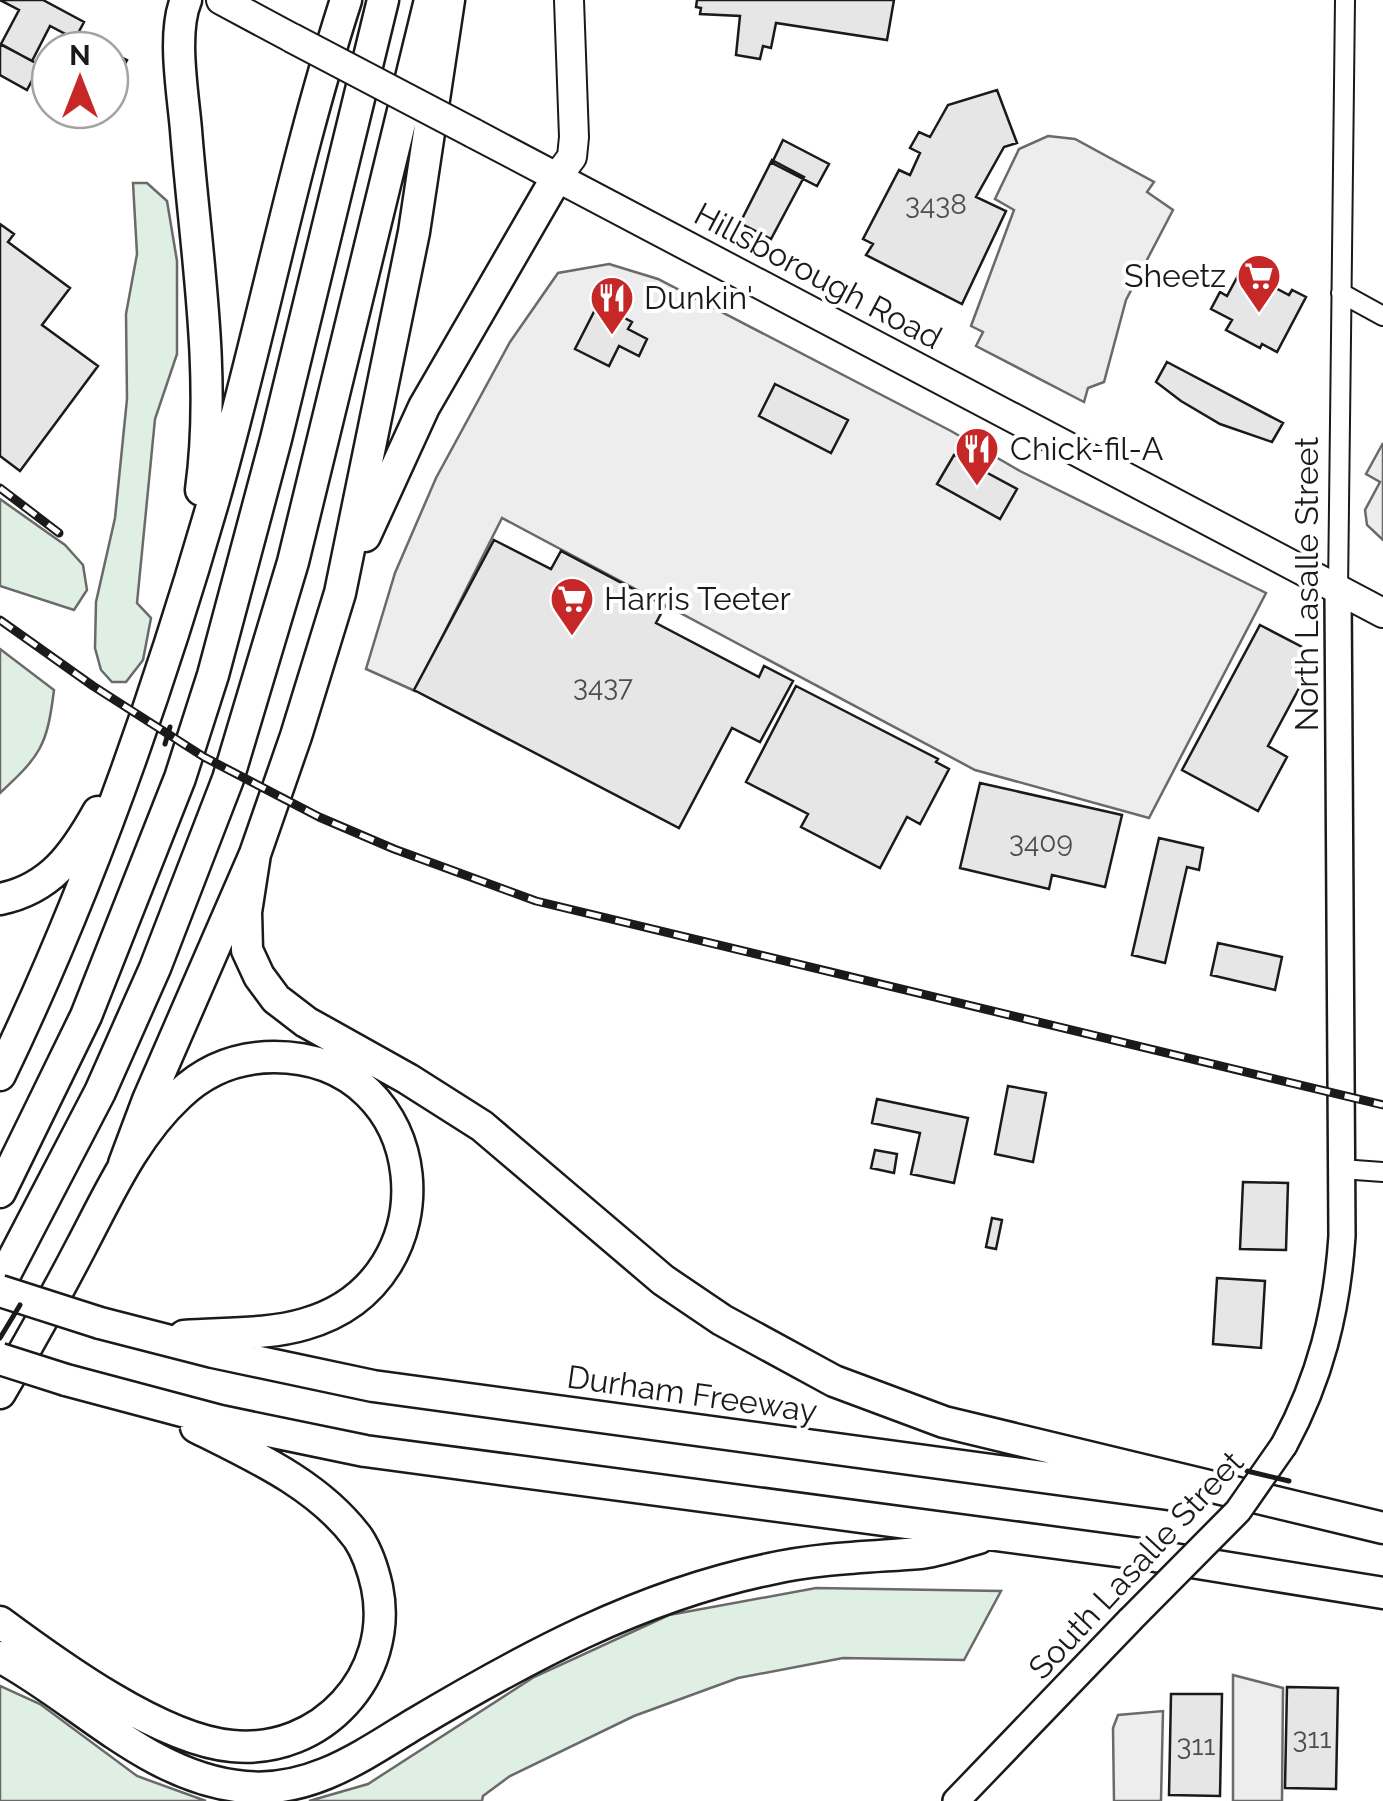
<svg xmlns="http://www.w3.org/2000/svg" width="1383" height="1801" font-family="Raleway,sans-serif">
<rect width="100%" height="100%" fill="#fff"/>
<path fill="#e0efe3" stroke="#6a6a6a" stroke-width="2.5" d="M 133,183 L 147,183 L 167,201 L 177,261 L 177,354 L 155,419 L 137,603 L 151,618 L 143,660 L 126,682 L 112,682 L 101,670 L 95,648 L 96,602 L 115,518 L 127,399 L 126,314 L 137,254 Z
M 0,499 L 65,545 L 83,565 L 87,590 L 74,610 L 0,586 Z
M 0,649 L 54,690 C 47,746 41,755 0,793 Z
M 816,1588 L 1001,1591 L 964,1660 L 843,1658 L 738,1678 L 634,1716 L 510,1776 L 483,1796 L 482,1801 L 309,1801 L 368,1784 L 534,1677 L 669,1615 Z
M 0,1686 L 40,1704 L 137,1776 L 206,1801 L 0,1801 Z"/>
<path fill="#ededed" stroke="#6a6a6a" stroke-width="2.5" d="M 1048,136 L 1075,139 L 1154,182 L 1147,192 L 1173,210 L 1126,300 L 1104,382 L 1088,388 L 1084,402 L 976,346 L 983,332 L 971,326 L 1014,210 L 995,199 L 1019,149 Z
M 609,264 L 658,279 L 951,431 L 1020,471 L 1266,593 L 1149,818 L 975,770 L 502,518 L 415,691 L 366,669 L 395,573 L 436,478 L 510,342 L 558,273 Z
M 1383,443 L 1383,540 L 1367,525 L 1365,510 L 1380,482 L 1366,474 Z
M 1233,1675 L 1283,1688 L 1282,1801 L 1233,1801 Z
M 1163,1711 L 1161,1801 L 1114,1801 L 1113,1728 L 1118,1715 Z"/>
<path fill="#e6e6e6" stroke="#1a1a1a" stroke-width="2.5" d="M 0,0 L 43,0 L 84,22 L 75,39 L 50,26 L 32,61 L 1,44 L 19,10 Z
M 697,0 L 894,0 L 887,40 L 776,23 L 771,48 L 763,46 L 760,59 L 736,55 L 740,16 L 700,14 L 701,8 L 696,7 Z
M 0,44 L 40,65 L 27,90 L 0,75 Z
M 110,52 L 127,60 L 111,90 L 110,89 Z
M 997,90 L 1017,143 L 1004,147 L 976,197 L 1006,211 L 962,304 L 866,255 L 873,244 L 863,239 L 899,170 L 910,175 L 920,153 L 910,148 L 919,132 L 930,137 L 948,105 Z
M 783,140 L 829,164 L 817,186 L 772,163 Z
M 772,160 L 804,177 L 771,239 L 740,223 Z
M 0,224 L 14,234 L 8,242 L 70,288 L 42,325 L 98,366 L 20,471 L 0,456 Z
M 1241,270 L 1289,295 L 1292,290 L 1306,297 L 1277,352 L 1262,344 L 1260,348 L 1226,330 L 1232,320 L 1211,309 L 1220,292 L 1227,296 Z
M 598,304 L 632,322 L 628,329 L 647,339 L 639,356 L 619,346 L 609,366 L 575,349 Z
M 1167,362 L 1283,423 L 1272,442 L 1220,424 L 1181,401 L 1156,382 Z
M 775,384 L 848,420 L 831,453 L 759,416 Z
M 954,455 L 1017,489 L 1000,519 L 937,484 Z
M 494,540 L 551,569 L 561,551 L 665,606 L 656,623 L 759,677 L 764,666 L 793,681 L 760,742 L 732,728 L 679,828 L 414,690 Z
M 1260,625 L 1306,649 L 1293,673 L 1304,679 L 1268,746 L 1287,757 L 1258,811 L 1182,770 Z
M 796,686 L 938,759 L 936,762 L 949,769 L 920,824 L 907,817 L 880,868 L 801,827 L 808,814 L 746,782 Z
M 980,783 L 1122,815 L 1105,887 L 1052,875 L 1049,889 L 960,868 Z
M 1159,838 L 1203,848 L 1199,870 L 1187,867 L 1165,963 L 1132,955 Z
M 1218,943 L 1282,957 L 1275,990 L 1211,975 Z
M 1008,1086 L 1046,1093 L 1033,1162 L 995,1154 Z
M 877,1099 L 968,1118 L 954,1183 L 911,1174 L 920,1133 L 872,1123 Z
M 875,1150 L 897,1154 L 894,1173 L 871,1168 Z
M 1243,1182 L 1288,1183 L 1286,1250 L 1240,1249 Z
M 992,1218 L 1002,1220 L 996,1249 L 986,1247 Z
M 1217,1278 L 1265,1281 L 1261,1348 L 1213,1344 Z
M 1287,1687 L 1338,1688 L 1336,1789 L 1285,1788 Z
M 1171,1694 L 1222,1694 L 1220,1796 L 1169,1795 Z"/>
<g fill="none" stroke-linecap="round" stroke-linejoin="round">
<defs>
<path id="street" d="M 1341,293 L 1383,316
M 1338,591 L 1345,0
M 1341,1169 L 1383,1172"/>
<path id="secondary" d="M 1284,1445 C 1320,1379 1337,1312 1342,1236 L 1338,591
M 956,1801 L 1130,1620"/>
<path id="primary" d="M 221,0 L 292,38
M 473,133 L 1383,613
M 557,177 L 572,157 L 574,137 L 569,0"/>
<path id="highway" d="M 186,0 C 172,33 183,94 186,130 C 195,246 217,374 201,490
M 365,536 L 424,407 L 557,177
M 255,854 L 246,912 L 247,950 L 259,976 L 276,999 L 306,1022 L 408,1079 L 482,1126 L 663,1280 L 722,1320 L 834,1381 L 944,1422 L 1383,1528
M 0,899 C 50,889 74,855 98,812
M 0,1075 C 89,890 157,697 214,499 C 261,334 293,164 346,0
M 124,1164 L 148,1100 L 255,854 L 296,736 L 340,593 L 414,232 L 449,0
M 0,1192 L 86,1016 L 180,778 L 213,675 L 276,439 L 383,0
M 0,1284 L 100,1092 L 155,968 L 228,779 L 293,562 L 430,0
M 100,1323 L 213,1352 L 373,1386 L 1183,1496
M 66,1380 L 220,1421 L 365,1451 L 1155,1556 L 1383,1593
M 0,1393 C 28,1345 55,1297 81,1247 C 109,1194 134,1137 179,1095 C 206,1069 237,1057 274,1057 C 435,1057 456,1281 305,1324 C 269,1335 221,1333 184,1336
M 0,1622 C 58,1665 161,1740 232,1746 C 321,1755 395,1675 377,1587 C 373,1569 368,1553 358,1538 C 319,1485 254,1456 196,1427
M 0,1657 C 79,1699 150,1779 245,1787 C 309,1793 359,1758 411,1726 C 525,1658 639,1596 770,1569 C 820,1558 869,1557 920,1553 C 939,1551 959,1543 979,1538"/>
</defs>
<use href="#street" stroke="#1a1a1a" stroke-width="22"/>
<use href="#secondary" stroke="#1a1a1a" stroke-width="30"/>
<use href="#primary" stroke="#1a1a1a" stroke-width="32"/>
<use href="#highway" stroke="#1a1a1a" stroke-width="35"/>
<use href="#street" stroke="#fff" stroke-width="18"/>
<use href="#secondary" stroke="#fff" stroke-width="25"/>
<use href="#primary" stroke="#fff" stroke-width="28"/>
<use href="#highway" stroke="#fff" stroke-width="30"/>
<defs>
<path id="rail" d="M 0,488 L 59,533
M 0,620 L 93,686 L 204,757 L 319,817 L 394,849 L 536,901 L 1383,1105"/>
</defs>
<use href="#rail" stroke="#1a1a1a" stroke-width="9"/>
<use href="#rail" stroke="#fff" stroke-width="5" stroke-dasharray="15" stroke-linecap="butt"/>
<defs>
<path id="secondary-bridge" d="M 1130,1620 L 1238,1511 L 1284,1445"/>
<path id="primary-bridge" d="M 292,38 L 473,133"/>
<path id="highway-bridge" d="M 0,1291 L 100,1323
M 0,1359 L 66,1380"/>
</defs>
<use href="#secondary-bridge" stroke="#1a1a1a" stroke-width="30" stroke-linecap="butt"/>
<use href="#primary-bridge" stroke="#1a1a1a" stroke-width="32" stroke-linecap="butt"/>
<use href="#highway-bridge" stroke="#1a1a1a" stroke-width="35" stroke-linecap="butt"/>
<use href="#secondary-bridge" stroke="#fff" stroke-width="25"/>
<use href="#primary-bridge" stroke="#fff" stroke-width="28"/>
<use href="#highway-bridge" stroke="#fff" stroke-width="30"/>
<path stroke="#1a1a1a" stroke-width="5" d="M 165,744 L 170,727
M 0,1338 L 20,1305
M 1247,1471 L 1289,1481"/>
</g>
<defs>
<symbol id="supermarket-pin" viewBox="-11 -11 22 30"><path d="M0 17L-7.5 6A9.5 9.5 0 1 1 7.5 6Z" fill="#c62828" stroke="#fff"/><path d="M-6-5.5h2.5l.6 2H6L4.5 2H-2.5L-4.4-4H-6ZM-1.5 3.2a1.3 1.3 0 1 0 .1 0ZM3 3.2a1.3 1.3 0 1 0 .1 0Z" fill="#fff"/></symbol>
<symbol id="restaurant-pin" viewBox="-11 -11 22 30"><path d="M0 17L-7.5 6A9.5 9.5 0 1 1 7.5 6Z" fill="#c62828" stroke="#fff"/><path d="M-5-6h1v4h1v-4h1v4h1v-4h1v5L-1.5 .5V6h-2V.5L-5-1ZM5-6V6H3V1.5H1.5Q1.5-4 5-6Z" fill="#fff"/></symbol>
</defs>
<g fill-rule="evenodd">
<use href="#supermarket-pin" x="1234" y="251" width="50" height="68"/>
<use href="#restaurant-pin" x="587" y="273" width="50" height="68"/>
<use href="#restaurant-pin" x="952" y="424" width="50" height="68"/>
<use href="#supermarket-pin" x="547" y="574" width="50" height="68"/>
</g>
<g text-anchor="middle" stroke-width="8" stroke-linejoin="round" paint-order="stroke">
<g font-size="28" fill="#4d4d4d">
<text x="936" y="214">3438</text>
<text x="603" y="696">3437</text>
<text x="1041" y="852">3409</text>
<text x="1312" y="1748">311</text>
<text x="1196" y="1755">311</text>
</g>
<g font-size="32" fill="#1a1a1a" stroke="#fff">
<text transform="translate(818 276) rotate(28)" y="11">Hillsborough Road</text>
<text transform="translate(1307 584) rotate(-90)" y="11">North Lasalle Street</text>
<text transform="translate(692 1394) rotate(8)" y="11">Durham Freeway</text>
<text transform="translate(1136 1565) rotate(-47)" y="11">South Lasalle Street</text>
</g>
<g font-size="32" fill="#1a1a1a" stroke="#fff" text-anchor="start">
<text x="1226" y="287" text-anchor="end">Sheetz</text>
<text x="644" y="309">Dunkin'</text>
<text x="1010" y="460">Chick-fil-A</text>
<text x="604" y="610">Harris Teeter</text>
</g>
</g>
<g transform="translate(80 80)"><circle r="48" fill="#ffffff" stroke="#a3a3a3" stroke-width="2.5"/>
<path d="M0-8L18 38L0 25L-18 38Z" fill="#c62828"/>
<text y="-15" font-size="28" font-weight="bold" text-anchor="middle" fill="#1a1a1a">N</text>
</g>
</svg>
